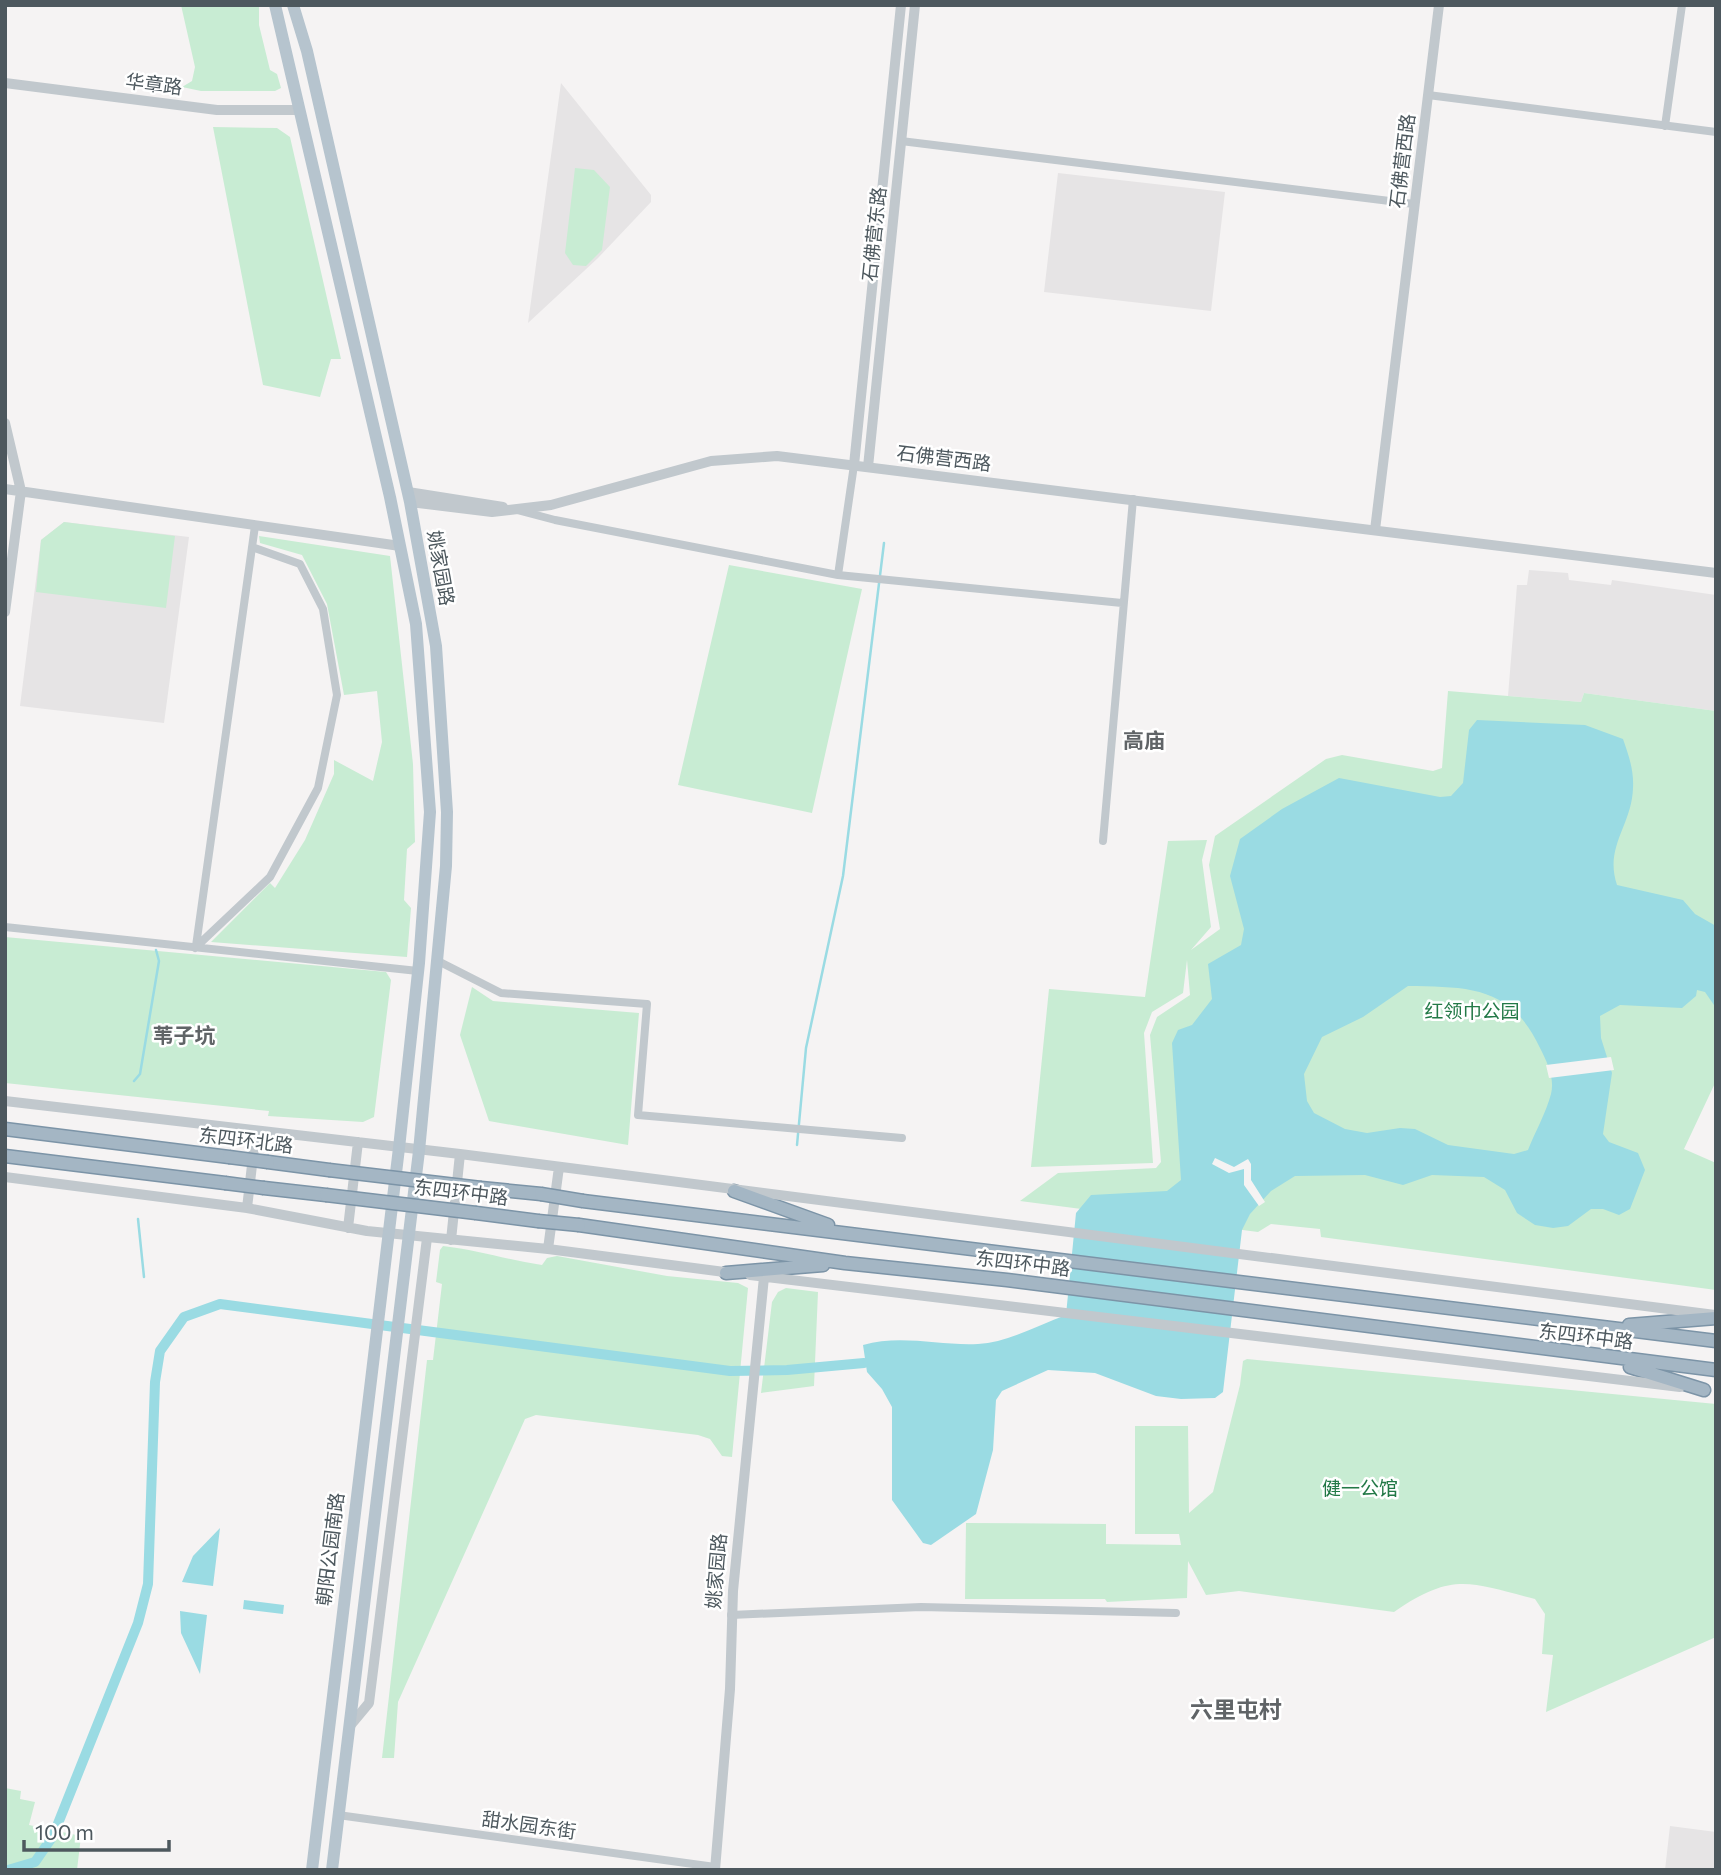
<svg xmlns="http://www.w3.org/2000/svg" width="1721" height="1875" font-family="Commissioner,'Noto Sans SC',sans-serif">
<rect width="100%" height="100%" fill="#f5f3f3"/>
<path fill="#e6e4e5" d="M 561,83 L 651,195 L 651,202 L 598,258 L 528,323 Z
M 1058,173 L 1225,192 L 1211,311 L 1044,292 Z
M 64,522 L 189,537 L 164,723 L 20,706 L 41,540 Z
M 1529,570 L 1568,573 L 1569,580 L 1611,585 L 1612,580 L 1716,595 L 1716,711 L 1584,693 L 1581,702 L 1508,696 L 1517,585 L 1527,585 Z
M 1670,1826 L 1716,1832 L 1716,1870 L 1665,1870 Z"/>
<path fill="#c8ecd3" d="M 181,5 L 259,5 L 259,25 L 270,70 L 277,74 L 281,88 L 275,91 L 201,91 L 182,87 L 192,81 L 195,67 Z
M 213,127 L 277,128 L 290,137 L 341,359 L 331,359 L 320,397 L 263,385 Z
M 575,168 L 594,170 L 610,187 L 602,250 L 586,266 L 573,265 L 565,253 Z
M 64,522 L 175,536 L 166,608 L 36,592 L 41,540 Z
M 259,536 L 390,556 L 413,764 L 415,842 L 407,849 L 404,900 L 411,908 L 407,957 L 211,942 L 270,883 L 275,888 L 305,840 L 334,774 L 334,760 L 373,781 L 382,742 L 377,691 L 344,695 L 327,604 L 302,555 L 260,543 Z
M 729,565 L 862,589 L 812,813 L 678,785 Z
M 1448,691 L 1581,702 L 1584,693 L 1716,711 L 1716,1081 L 1684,1149 L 1716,1163 L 1716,1290 L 1321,1237 L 1320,1229 L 1271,1224 L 1258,1232 L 1020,1201 L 1058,1173 L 1156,1168 L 1161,1162 L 1150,1035 L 1157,1017 L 1190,995 L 1187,960 L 1183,993 L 1152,1012 L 1144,1033 L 1153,1163 L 1031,1167 L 1049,989 L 1145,997 L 1168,841 L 1207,840 L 1202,860 L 1211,927 L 1191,950 L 1220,929 L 1209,865 L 1215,836 L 1326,759 L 1342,755 L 1433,771 L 1442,768 Z
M 5,937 L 386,972 L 391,980 L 374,1117 L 363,1122 L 268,1116 L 269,1111 L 5,1083 Z
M 472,987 L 493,1001 L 639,1013 L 628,1145 L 489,1121 L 460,1035 Z
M 443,1246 C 478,1250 508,1260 542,1265 L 547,1258 L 557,1256 L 667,1276 L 738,1283 L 748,1288 L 732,1457 L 722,1456 L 710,1439 L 698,1435 L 536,1415 L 525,1419 L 398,1702 L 394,1758 L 382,1758 L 427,1360 L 433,1360 L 442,1284 L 436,1282 L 440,1250 Z
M 786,1288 L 818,1292 L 814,1386 L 761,1393 L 772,1302 L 778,1292 Z
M 1247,1359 L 1716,1404 L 1716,1637 L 1546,1712 L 1553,1655 L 1542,1654 L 1545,1614 L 1535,1599 C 1470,1583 1454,1571 1394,1612 L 1239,1591 L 1206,1595 L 1188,1561 L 1187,1598 L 1107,1602 L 1105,1599 L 965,1599 L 966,1523 L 1106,1524 L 1106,1544 L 1181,1545 L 1179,1534 L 1135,1534 L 1135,1426 L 1188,1426 L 1189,1513 L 1213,1492 L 1240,1385 L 1243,1361 Z
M 5,1788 L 21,1791 L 20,1799 L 35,1802 L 29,1825 L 81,1836 L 77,1870 L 5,1870 Z"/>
<path fill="#9adbe3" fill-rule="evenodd" d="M 1477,720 L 1585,725 L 1623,739 C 1629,756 1634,771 1633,788 C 1632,825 1604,847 1617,885 L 1683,900 L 1695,914 L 1716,926 L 1716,1008 L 1705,992 L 1697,990 L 1696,996 L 1682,1008 L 1620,1005 L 1600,1016 L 1601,1038 L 1612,1073 L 1603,1134 L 1609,1142 L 1638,1153 L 1645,1170 L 1630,1209 L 1619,1215 L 1603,1209 L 1591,1209 L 1568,1226 L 1553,1228 L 1535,1225 L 1517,1213 L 1505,1190 L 1484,1177 L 1432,1175 L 1403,1185 L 1365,1175 L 1295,1176 L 1271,1191 L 1250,1214 L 1242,1230 L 1223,1392 L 1215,1398 L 1181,1399 L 1156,1396 L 1095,1373 L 1048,1370 L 1002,1391 L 996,1400 L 993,1450 L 976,1514 L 931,1545 L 923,1543 L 892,1500 L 892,1407 L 882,1389 L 867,1372 L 863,1345 C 901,1334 940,1346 978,1344 C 1007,1343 1038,1325 1066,1315 L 1076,1213 L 1091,1195 L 1167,1191 L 1181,1180 L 1172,1043 L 1178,1030 L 1192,1025 L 1212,999 L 1208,964 L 1241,945 L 1244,929 L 1230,876 L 1240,839 L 1282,809 L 1339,778 L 1440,797 L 1451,796 L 1463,783 L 1469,730 ZM 1408,986 C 1469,987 1511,986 1540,1048 C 1547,1062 1555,1078 1551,1094 C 1546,1113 1535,1132 1528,1150 L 1514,1154 L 1448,1145 L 1415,1129 L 1400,1128 L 1367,1133 L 1345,1129 L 1314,1113 L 1307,1101 L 1304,1074 L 1322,1037 L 1363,1017 Z
M 220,1528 L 213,1586 L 182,1582 L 193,1556 Z
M 244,1600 L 284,1605 L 283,1614 L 243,1609 Z
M 180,1611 L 207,1615 L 200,1674 L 181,1633 Z"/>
<path fill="#f5f3f3" d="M 1611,1057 L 1614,1070 L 1549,1078 L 1546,1065 Z
M 1215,1158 L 1234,1167 L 1248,1159 L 1251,1164 L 1251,1180 L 1265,1202 L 1259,1206 L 1244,1185 L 1244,1169 L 1229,1173 L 1212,1164 Z"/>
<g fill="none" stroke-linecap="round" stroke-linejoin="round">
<path stroke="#9adbe3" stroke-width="2.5" d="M 134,1081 L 140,1074 L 159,961 L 156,950
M 797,1145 L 806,1048 L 843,876 L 884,543
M 138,1219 L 144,1277"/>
<path stroke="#9adbe3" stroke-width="10" d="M 8,1870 L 35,1862 L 53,1836 L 138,1623 L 148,1584 L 155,1382 L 160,1351 L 184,1317 L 220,1304 L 730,1371 L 787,1370 L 864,1363"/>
<defs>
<path id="trunk" d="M 5,1129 L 229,1157
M 5,1156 L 225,1183
M 268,1162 L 329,1170
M 264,1188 L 326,1195
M 481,1188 L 541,1194
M 734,1191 L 828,1225
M 583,1201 L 1716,1341
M 476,1213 L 538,1221
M 579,1225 L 845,1263 L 1007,1280 L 1716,1370
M 726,1273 L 823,1265
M 1629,1325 L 1716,1318
M 1630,1367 L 1704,1390"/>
</defs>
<use href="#trunk" stroke="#7c94a7" stroke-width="15"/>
<path stroke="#c1c8cd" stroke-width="8" d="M 1428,95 L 1716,132
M 1665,126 L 1682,5
M 901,141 L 1414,204
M 517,510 L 555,520 L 838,575 L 1122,603
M 838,575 L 854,465
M 1103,841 L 1133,499
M 5,927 L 418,971
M 196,946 L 255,526
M 195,948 L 270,877 L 318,788 L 337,695 L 323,609 L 300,564 L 252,547
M 438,961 L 501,993 L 647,1004 L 638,1115 L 902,1138
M 731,1615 L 921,1607 L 1176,1613
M 338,1815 L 715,1867"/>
<path stroke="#c1c8cd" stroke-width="10" d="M 5,83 L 217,110 L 299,110
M 5,423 L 21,491 L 5,612
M 854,465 L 901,5
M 868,467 L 915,5
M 5,489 L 400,546
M 408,492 L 503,507
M 410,502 L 492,512 L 551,505 L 711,461 L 777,456 L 1716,573
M 1375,530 L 1439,5
M 5,1101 L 460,1154 L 1715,1315
M 5,1177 L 247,1208 L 367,1231 L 548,1249 L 732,1273
M 247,1208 L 256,1131
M 348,1228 L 358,1142
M 451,1240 L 460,1154
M 548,1249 L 559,1167
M 750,1275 L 1680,1387
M 349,1727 L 369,1703 L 427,1238
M 715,1870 L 730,1689 L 733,1591 L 764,1277"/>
<path stroke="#b6c4ce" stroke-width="12" d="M 275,5 L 390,497 L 416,624 L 430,812 L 419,963 L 399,1148 L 312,1870
M 293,5 L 307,51 L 410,502 L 436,646 L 447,812 L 446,866 L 419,1151 L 332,1870"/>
<use href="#trunk" stroke="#a4b6c4" stroke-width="12"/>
<defs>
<path id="trunk-bridge" d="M 229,1157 L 268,1162
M 329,1170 L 481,1188
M 225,1183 L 264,1188
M 541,1194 L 583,1201
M 326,1195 L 476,1213
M 538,1221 L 579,1225"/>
</defs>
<use href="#trunk-bridge" stroke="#7c94a7" stroke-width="15" stroke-linecap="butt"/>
<use href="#trunk-bridge" stroke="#a4b6c4" stroke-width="12"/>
</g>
<g text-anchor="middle" stroke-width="5" stroke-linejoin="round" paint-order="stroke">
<g font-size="19" fill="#4d585e" stroke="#fff">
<text transform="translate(154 84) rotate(7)" y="7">华章路</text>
<text transform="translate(1402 161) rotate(-83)" y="7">石佛营西路</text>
<text transform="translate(874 234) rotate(-84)" y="7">石佛营东路</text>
<text transform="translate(944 458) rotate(7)" y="7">石佛营西路</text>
<text transform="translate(441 568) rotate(80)" y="7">姚家园路</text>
<text transform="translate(246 1140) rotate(7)" y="7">东四环北路</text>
<text transform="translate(461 1192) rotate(7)" y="7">东四环中路</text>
<text transform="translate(1023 1263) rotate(7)" y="7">东四环中路</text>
<text transform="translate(1586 1336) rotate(7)" y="7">东四环中路</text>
<text transform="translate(330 1549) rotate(-83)" y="7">朝阳公园南路</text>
<text transform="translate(716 1571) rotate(-85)" y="7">姚家园路</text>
<text transform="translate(529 1825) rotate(8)" y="7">甜水园东街</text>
</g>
<g font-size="19" fill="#237947" stroke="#fff">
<text x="1472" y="1018">红领巾公园</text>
<text x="1360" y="1495">健一公馆</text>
</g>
<g font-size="21" font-weight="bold" fill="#606467" stroke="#fff">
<text x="1144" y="748">高庙</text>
<text x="184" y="1043">苇子坑</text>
</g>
<g font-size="23" font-weight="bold" fill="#606467" stroke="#fff">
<text x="1236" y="1718">六里屯村</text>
</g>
</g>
<rect width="1721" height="1875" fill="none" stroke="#4d585e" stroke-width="14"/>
<path d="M24 1840v10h145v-10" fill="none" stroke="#4d585e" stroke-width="3.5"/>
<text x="35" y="1840" font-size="21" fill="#4d585e" stroke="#ffffff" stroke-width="5" paint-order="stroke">100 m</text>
</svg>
